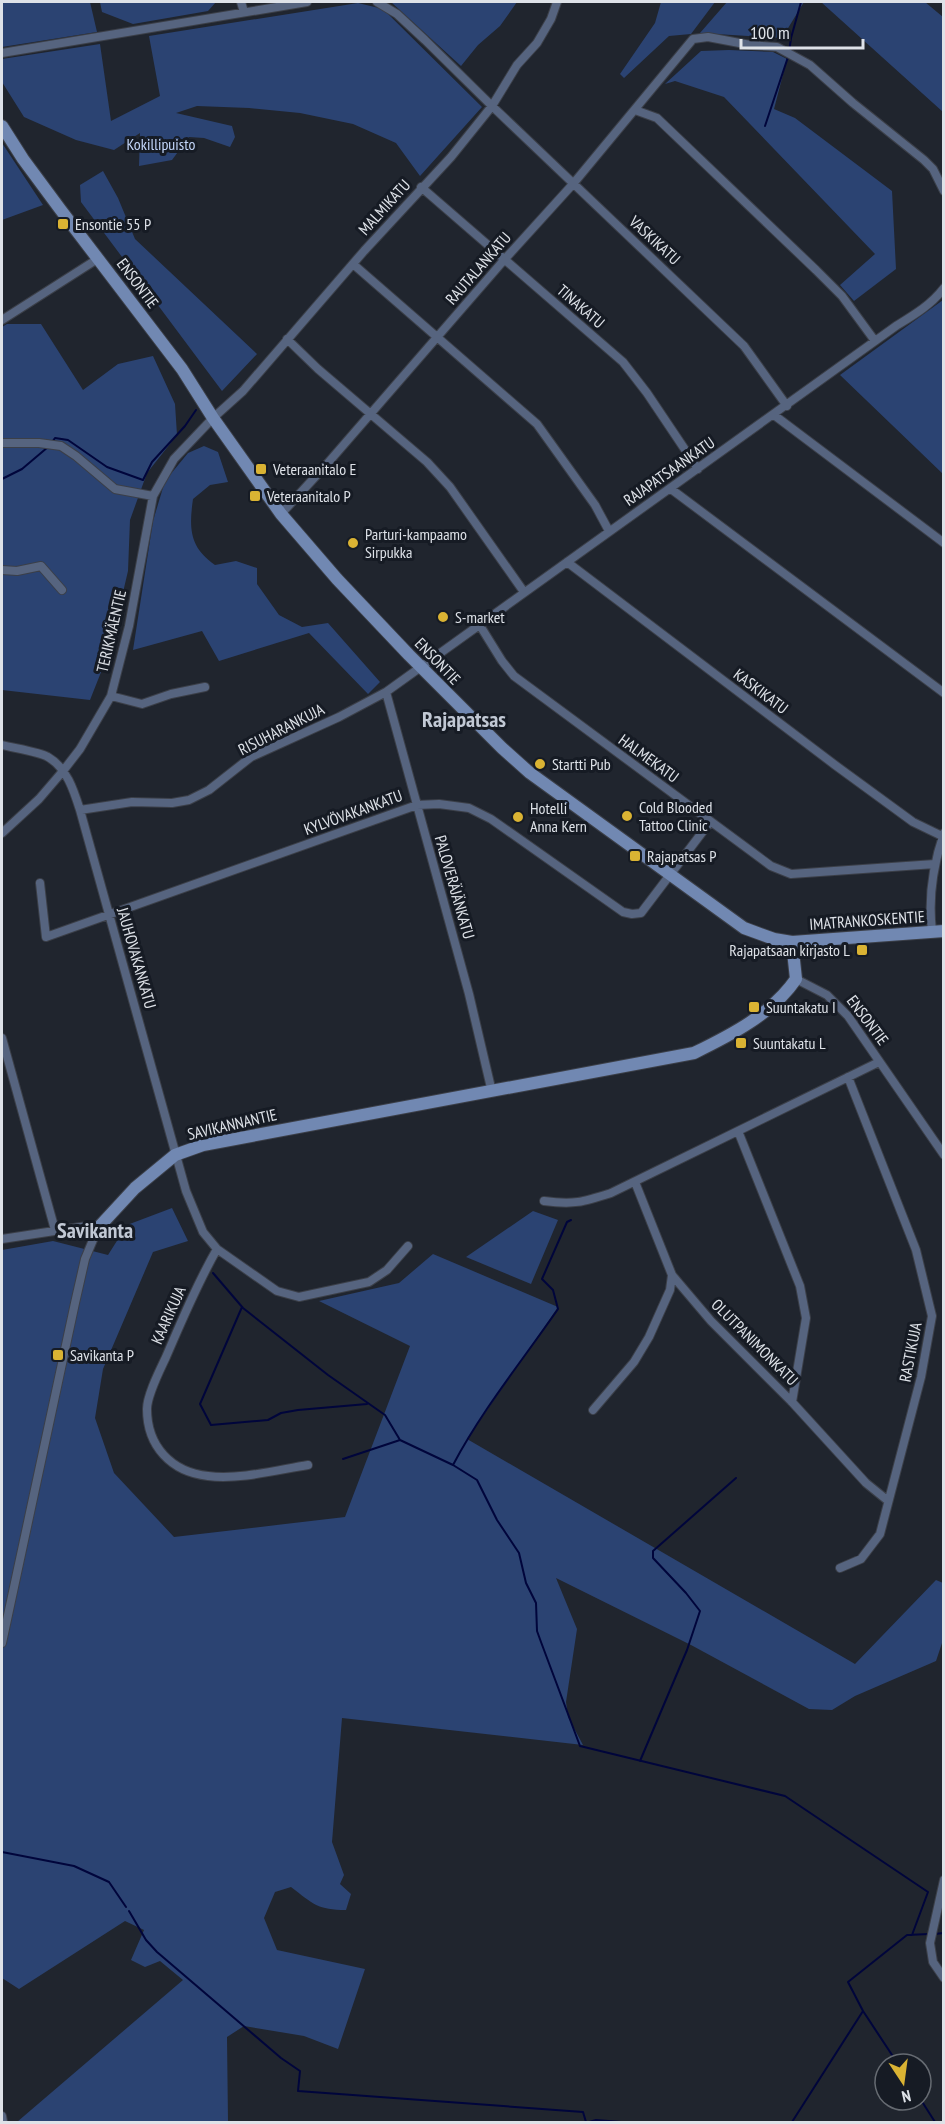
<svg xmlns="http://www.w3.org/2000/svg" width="945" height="2124" font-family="'PT Sans Narrow',sans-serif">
<rect width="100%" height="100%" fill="#20252e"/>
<path fill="#2b4372" d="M 2,2 L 90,2 L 97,32 L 2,47 Z
M 100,2 L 216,2 L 208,11 L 133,24 L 102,12 Z
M 391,2 L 517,2 L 500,26 L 478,45 L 461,66 Z
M 661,2 L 715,2 L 691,34 L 669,36 L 624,78 L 620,74 L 655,23 Z
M 727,2 L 804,2 L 782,38 L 700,33 Z
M 821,2 L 925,2 L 943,17 L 943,112 Z
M 358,3 L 383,9 L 482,107 L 420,176 L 396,143 L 353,124 L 300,113 L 249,108 L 197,106 L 176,113 L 232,126 L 235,137 L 230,147 L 204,138 L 189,137 L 172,160 L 139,166 L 140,133 L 114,150 L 76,140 L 24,117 L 2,82 L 2,59 L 100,44 L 111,121 L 160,96 L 149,36 Z
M 729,50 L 773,52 L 787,59 L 774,109 L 795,118 L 892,191 L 896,269 L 854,301 L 840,285 L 875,254 L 724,97 L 675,81 L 665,84 L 701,51 Z
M 2,143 L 43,205 L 2,220 Z
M 103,171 L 118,198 L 135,239 L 257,354 L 222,391 L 81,202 L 80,185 Z
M 943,300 L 943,474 L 840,375 Z
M 7,324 L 41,324 L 83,390 L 118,364 L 153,356 L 175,404 L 177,435 L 147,473 L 130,520 L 128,571 L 109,652 L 90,700 L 2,690 L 2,327 Z
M 204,446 L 218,452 L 228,482 L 210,485 L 193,499 C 189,528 189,547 215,565 L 236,561 L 257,568 L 257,584 L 279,615 L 302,627 L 328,623 L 380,682 L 368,694 L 309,633 L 219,661 L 202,631 L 133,650 L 153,521 L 165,481 L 188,453 Z
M 172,1208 L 188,1241 L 153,1252 L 103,1369 L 95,1418 L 114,1473 L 174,1537 L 345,1517 L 410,1346 L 319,1301 L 399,1283 L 433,1254 L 558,1307 L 467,1439 L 855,1664 L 936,1580 L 943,1583 L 943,1640 L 936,1661 L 855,1696 L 832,1710 L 809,1709 L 691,1645 L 556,1578 L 577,1629 L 566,1702 L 568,1717 L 583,1745 L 342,1718 L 332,1842 L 344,1875 L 340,1884 L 351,1894 L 346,1910 C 318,1910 313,1904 291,1887 L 275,1892 L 264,1918 L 277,1950 L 365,1969 L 338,2049 L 304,2036 L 244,2026 L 227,2037 L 228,2122 L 17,2122 L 183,1980 L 160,1961 L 145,1967 L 131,1960 L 144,1930 L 125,1921 L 19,1989 L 2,1978 L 2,1250 L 53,1241 L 108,1255 L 127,1225 Z
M 533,1211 L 558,1220 L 531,1284 L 466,1257 Z"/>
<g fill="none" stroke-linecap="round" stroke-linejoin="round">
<path stroke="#00053b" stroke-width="2" d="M 789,52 L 791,38 L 801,2
M 765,126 L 788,57
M 52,442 L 55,438 L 68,440 L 107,467 L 143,480 L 152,462 L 185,426 L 196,410
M 2,479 L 22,469 L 48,447
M 213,1273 L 243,1308 L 328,1375 L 385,1415 L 400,1440 L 453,1465 L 477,1480 L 497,1520 L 519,1553 L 526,1583 L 536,1603 L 537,1631 L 541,1642 L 580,1746 L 785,1796 L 928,1892 L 912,1935
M 242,1307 L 200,1404 L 211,1425 L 268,1420 L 281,1413 L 298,1410 L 367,1404
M 343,1459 L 400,1440
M 453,1465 C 482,1410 522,1361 558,1309 L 553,1290 L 542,1279 L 567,1222 L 571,1220
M 640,1761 L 687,1650 L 700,1611 L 686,1593 L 653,1558 L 653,1551 L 736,1478
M 2,1852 L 74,1866 L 109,1882 L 126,1907
M 129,1911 L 146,1940 L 157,1952 L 281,2058 L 300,2071 L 298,2091 L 583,2112 L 586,2122
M 934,1934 L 944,1933
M 898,2064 L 863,2011 L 848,1982 L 907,1935 L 929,1934
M 921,2100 L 935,2122
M 589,2122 L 596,2120 L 621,2122
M 792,2122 L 863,2011"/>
<defs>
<path id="street" d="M 241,2 L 244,12
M 377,2 L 397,14 L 425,40 L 492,106 L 744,346 L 787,406
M 2,53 L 307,2
M 635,110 L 657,118 L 816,270 L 842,296 L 875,341
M 421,187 L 623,362 L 647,393 L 698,469
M 353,264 L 537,424 L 595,505 L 609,531
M 2,320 L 99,258
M 287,339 L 318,369 L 427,462 L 450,487 L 524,592
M 774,415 L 944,543
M 2,443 L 39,443 L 61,446 L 76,456 L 115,489 L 153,496
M 671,489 L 944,693
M 281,514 L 327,464 L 504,260 L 573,184 L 693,39 L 708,37 L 750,45 L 777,47 L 810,65 L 853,103 L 924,160 L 933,169 L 944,191
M 567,562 L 835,765 L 913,822 L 942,836
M 2,570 L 17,571 L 41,566 L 62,590
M 479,624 L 502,661 L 514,676 L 771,866 L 791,874 L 935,864
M 386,692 L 469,994 L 492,1092
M 111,696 L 142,704 L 171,694 L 205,687
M 2,745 C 13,748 40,752 48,757 C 67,768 74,791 80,810 L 186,1191 L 203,1232 L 217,1249 L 277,1291 L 299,1297 L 369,1282 L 387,1270 L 408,1246
M 80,810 L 132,802 L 172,803 L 189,800 L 209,790 L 251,757 L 339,717 L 386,692 L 896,326 C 914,315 931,305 944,288
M 2,833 L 39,799 L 63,771 L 80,749 L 111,696 L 129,626 L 153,496 L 174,459 L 213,418 L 243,391 L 364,251 L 451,157 L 492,106 L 517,65 L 537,43 L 551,19 L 557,2
M 40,883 L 46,937 L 417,805 L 439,804 L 469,808 L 491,819 L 623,912 L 632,914 L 641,913 L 710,822
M 932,931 C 928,898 933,865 944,833
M 796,979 L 827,995 L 848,1016 L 944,1155
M 2,1038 L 55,1230
M 738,1131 L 800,1286 L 806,1318 L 792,1402
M 635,1182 L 672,1275 L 711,1321 L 792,1402 L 866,1483 L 887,1500
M 544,1201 C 574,1205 583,1202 611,1193 L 879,1062
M 2,1239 L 87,1226 L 98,1228 L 85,1259 L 75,1303 L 2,1643
M 217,1249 C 197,1284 182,1320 166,1357 C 160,1370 147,1395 147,1409 C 147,1446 171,1472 208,1476 C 239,1480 277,1470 308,1465
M 593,1410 L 634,1362 L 649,1337 L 670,1290 L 672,1275
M 840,1568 L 861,1559 L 880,1534 L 921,1377 L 932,1316 L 916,1250 L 848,1077
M 944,1880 L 930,1943 L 933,1962 L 944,1978
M 2,2116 L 3,2122"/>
<path id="secondary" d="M 2,126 L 23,159 L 60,209 L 182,369 L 213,418 L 281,514 L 337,579 L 409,655 L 502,748 L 530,773 L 744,928 L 774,939 L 792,942 L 944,931
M 98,1228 L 135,1188 L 175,1155 L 203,1145 L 694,1053 C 731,1035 772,1014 796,979 L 792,942"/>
</defs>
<use href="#street" stroke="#3b3f48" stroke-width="10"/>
<use href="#secondary" stroke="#3b3f48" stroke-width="14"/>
<use href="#street" stroke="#56647f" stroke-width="8"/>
<use href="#secondary" stroke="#7188b2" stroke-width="12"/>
</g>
<g fill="#dab333" stroke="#161b24" stroke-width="2">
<rect x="57" y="218" width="12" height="12" rx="3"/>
<rect x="255" y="463" width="12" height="12" rx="3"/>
<rect x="249" y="490" width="12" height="12" rx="3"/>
<circle cx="353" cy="543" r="6"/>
<circle cx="443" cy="617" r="6"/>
<circle cx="540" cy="764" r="6"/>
<circle cx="627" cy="816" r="6"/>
<circle cx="518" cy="817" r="6"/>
<rect x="629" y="850" width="12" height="12" rx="3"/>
<rect x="856" y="944" width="12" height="12" rx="3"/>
<rect x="748" y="1001" width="12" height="12" rx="3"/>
<rect x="735" y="1037" width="12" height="12" rx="3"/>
<rect x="52" y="1349" width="12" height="12" rx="3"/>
</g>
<g text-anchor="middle" stroke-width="6" stroke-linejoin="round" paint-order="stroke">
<g font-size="16" fill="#c4d7fa" stroke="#161b24">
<text x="161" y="150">Kokillipuisto</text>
</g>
<g font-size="16" fill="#dee2e8" stroke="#161b24">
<text transform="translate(384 207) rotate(-48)" y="6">MALMIKATU</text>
<text transform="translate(655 240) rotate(43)" y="6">VASKIKATU</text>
<text transform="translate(478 268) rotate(-49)" y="6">RAUTALANKATU</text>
<text transform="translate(138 283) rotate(53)" y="6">ENSONTIE</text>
<text transform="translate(581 306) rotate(41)" y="6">TINAKATU</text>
<text transform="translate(669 471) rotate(-35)" y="6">RAJAPATSAANKATU</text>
<text transform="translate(111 631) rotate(-77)" y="6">TERIKMÄENTIE</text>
<text transform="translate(438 661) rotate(46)" y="6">ENSONTIE</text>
<text transform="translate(761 691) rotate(37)" y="6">KASKIKATU</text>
<text transform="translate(281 729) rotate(-27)" y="6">RISUHARANKUJA</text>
<text transform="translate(649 758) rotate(36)" y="6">HALMEKATU</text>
<text transform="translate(353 812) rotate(-20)" y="6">KYLVÖVAKANKATU</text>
<text transform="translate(455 887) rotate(74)" y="6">PALOVERÄJÄNKATU</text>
<text transform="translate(867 920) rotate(-4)" y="6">IMATRANKOSKENTIE</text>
<text transform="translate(137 958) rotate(74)" y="6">JAUHOVAKANKATU</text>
<text transform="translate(868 1020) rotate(53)" y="6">ENSONTIE</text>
<text transform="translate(232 1124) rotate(-13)" y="6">SAVIKANNANTIE</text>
<text transform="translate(168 1315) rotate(-66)" y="6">KAARIKUJA</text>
<text transform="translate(755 1342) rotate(45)" y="6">OLUTPANIMONKATU</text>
<text transform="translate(910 1352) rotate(-79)" y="6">RASTIKUJA</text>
</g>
<g font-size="16" fill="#dee2e8" stroke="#161b24" text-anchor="start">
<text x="75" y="230">Ensontie 55 P</text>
<text x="273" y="475">Veteraanitalo E</text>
<text x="267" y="502">Veteraanitalo P</text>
<text x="365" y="540">Parturi-kampaamo<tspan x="365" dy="18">Sirpukka</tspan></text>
<text x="455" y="623">S-market</text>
<text x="552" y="770">Startti Pub</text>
<text x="639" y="813">Cold Blooded<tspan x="639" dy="18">Tattoo Clinic</tspan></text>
<text x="530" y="814">Hotelli<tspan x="530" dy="18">Anna Kern</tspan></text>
<text x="647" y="862">Rajapatsas P</text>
<text x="850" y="956" text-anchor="end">Rajapatsaan kirjasto L</text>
<text x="766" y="1013">Suuntakatu I</text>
<text x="753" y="1049">Suuntakatu L</text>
<text x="70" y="1361">Savikanta P</text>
</g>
<g font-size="22" font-weight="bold" fill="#c1c8d4" stroke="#161b24">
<text x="464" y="727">Rajapatsas</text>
<text x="95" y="1238">Savikanta</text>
</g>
</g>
<rect width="945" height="2124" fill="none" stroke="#dee2e8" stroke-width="6"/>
<g transform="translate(903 2082) rotate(167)"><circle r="28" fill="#161b24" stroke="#666b72" stroke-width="1.5"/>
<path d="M0-4.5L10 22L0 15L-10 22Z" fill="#dab333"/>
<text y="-9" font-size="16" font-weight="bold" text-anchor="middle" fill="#dee2e8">N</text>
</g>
<path d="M741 39v9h122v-9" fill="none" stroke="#dee2e8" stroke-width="3"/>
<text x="750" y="39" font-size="18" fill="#dee2e8" stroke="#161b24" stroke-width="4.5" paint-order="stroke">100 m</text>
</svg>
